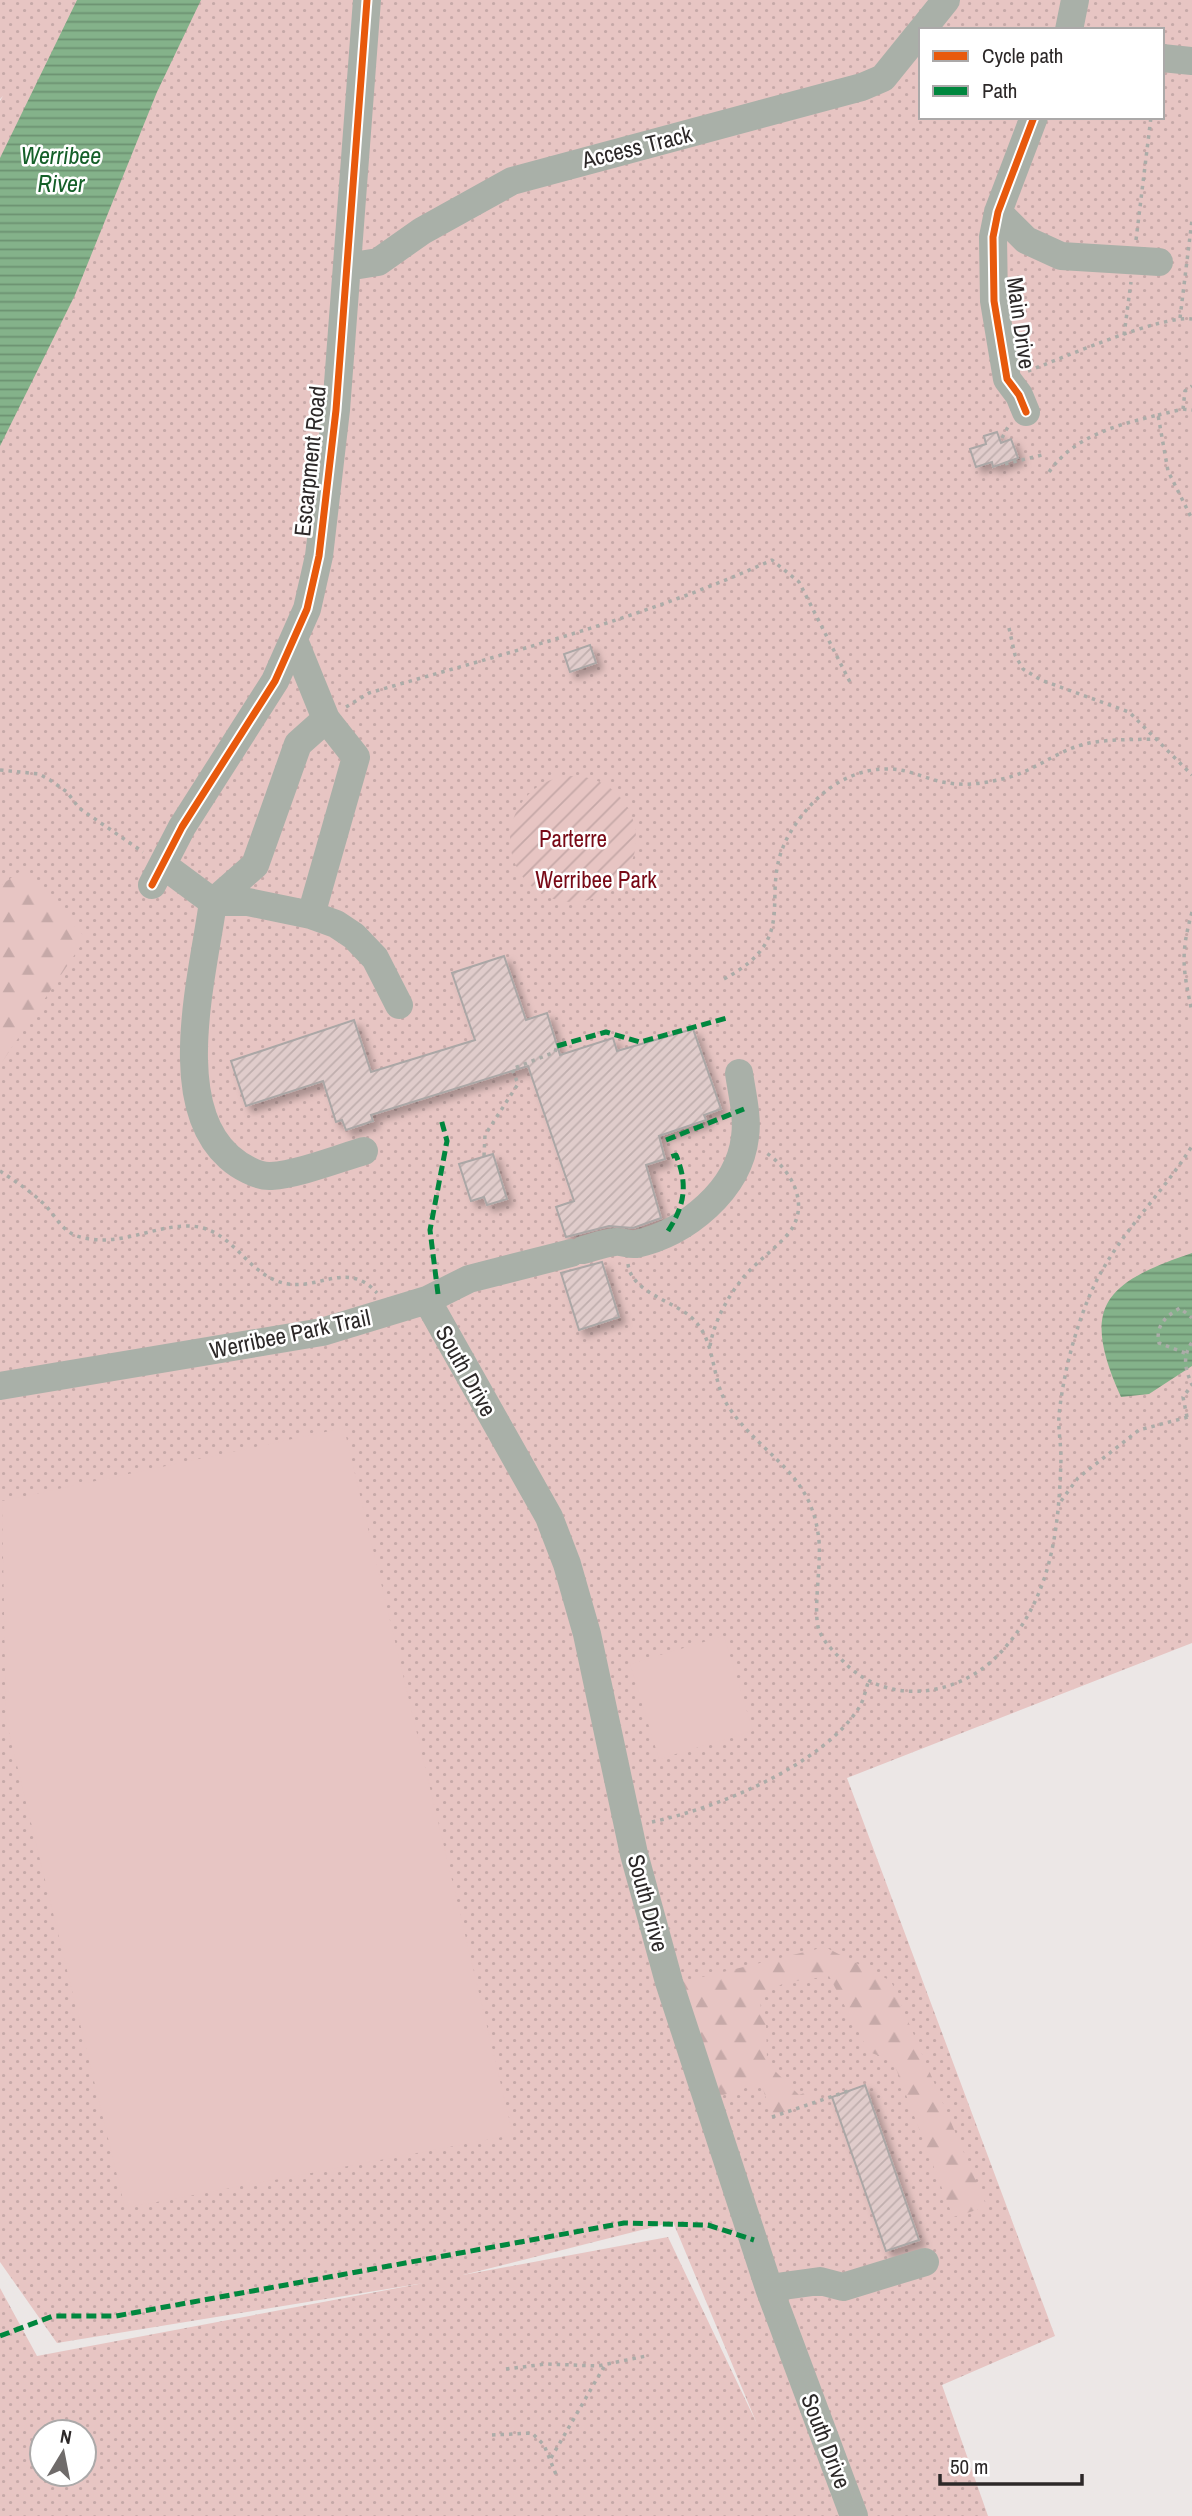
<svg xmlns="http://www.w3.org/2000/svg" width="1192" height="2516" font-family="'Archivo Narrow',sans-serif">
<defs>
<pattern id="grass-dots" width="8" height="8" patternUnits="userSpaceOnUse" patternTransform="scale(1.75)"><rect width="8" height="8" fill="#e7c5c3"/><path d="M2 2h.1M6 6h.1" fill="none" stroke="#c6a9a8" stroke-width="1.8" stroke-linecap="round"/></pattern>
<pattern id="forest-firs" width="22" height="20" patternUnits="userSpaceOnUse" patternTransform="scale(1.75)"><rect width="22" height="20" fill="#e7c5c3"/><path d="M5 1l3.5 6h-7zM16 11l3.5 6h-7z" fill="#c6a9a8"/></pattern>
<pattern id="garden-furrows" width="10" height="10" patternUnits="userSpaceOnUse" patternTransform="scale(1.75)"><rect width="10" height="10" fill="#e7c5c3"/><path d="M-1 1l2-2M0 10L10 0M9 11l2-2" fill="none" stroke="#c6a9a8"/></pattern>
<pattern id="water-rules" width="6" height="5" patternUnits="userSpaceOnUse" patternTransform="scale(1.75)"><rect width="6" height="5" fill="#84b28a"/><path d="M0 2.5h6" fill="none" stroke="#6c9171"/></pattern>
<pattern id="building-hatch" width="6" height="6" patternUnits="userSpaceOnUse" patternTransform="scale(1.75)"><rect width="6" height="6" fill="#e0cccb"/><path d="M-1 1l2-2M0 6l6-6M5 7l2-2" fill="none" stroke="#c0afae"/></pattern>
<filter id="shadow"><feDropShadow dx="6" dy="6" stdDeviation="3.5" flood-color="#0004"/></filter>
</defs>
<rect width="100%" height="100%" fill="#ece7e6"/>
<path fill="url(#grass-dots)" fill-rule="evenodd" d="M 0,0 L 1192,0 L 1192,1643 L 847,1778 L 1055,2336 L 942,2385 L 988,2516 L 0,2516 L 0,2288 L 37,2356 L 424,2283 L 57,2343 L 0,2262 L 0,101 L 3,96 L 0,99 ZM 921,30 L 1162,30 L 1162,117 L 921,117 ZM 673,2222 L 757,2424 L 668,2237 L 463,2275 ZM 42,2432 L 84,2432 L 84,2474 L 42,2474 Z"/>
<path fill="url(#forest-firs)" d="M 22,870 L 86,938 L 0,1065 L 0,886 Z
M 825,1947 L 891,1981 L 987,2207 L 953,2217 L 893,2061 L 869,2052 L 829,1976 L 784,1983 L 760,1997 L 761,2011 L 766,2022 L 767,2058 L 772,2068 L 799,2095 L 809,2091 L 813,2102 L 772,2117 L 761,2083 L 717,2097 L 674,1984 Z"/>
<path fill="url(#garden-furrows)" d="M510 839a63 63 0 1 1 126 0a63 63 0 1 1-126 0Z"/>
<path fill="#e7c5c3" d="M 344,1428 L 513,2135 L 125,2208 L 6,1720 L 2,1501 Z
M 724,1636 L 753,1731 L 659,1759 L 630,1664 Z"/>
<path fill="url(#water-rules)" d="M 77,0 L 201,0 L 157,92 L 75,295 L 0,446 L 0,158 Z
M 1192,1253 L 1192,1366 L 1149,1394 L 1121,1397 C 1080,1306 1104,1283 1192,1253 Z"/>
<path fill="url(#building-hatch)" stroke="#aba7a6" stroke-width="2" filter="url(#shadow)" d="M 997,432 L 1001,443 L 1011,439 L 1018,458 L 993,467 L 992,462 L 976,467 L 970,449 L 986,444 L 984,436 Z
M 590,645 L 596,663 L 570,672 L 564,654 Z
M 504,956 L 526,1020 L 547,1013 L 560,1055 L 613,1038 L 617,1051 L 693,1029 L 721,1109 L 704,1115 L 706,1120 L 659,1136 L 665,1159 L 646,1165 L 661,1218 L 633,1228 L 609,1226 L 566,1237 L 556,1207 L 574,1201 L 528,1066 L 371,1115 L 373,1121 L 346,1130 L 342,1120 L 336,1122 L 323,1081 L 246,1106 L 231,1061 L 354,1020 L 371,1072 L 475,1040 L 452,973 Z
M 493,1154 L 507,1199 L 487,1205 L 484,1197 L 471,1201 L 459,1164 Z
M 602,1262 L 619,1317 L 579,1330 L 561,1273 Z
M 865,2085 L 919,2240 L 886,2251 L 832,2097 Z"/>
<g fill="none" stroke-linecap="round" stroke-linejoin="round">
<path stroke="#abaca8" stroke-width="3.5" stroke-dasharray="3.5 5" stroke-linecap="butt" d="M 1136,240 L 1151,117
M 1180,318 L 1192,220
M 1124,335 L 1131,282
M 1028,371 C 1063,358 1160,315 1192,319
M 1183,409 L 1192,410
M 1158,415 L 1183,409 L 1185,391 L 1192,386
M 1002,438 L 1009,425
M 1005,464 L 1042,455
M 1049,472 C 1074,436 1117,425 1158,415 L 1168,471 L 1192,519
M 1009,628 L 1015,655 L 1023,669 L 1041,680 L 1129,712 L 1192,775
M 346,707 L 369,693 C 506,653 642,619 772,560 L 799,582 L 852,686
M 0,770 L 39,774 L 50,780 L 67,792 L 79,808 L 143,852
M 1192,912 C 1180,955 1183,969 1192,1012
M 724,979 C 806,935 754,894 790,833 C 812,796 847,767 892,769 C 912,770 930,781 949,783 C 966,786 985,783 1002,779 C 1028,774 1050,756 1075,747 C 1100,738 1132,740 1159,739
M 484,1156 L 485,1135 L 518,1084 L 512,1069 L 555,1052 L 557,1046
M 0,1171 C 15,1181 30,1191 43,1203 C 55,1214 60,1230 77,1236 C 117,1249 150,1226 188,1226 C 230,1226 243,1268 277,1281 C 315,1296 345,1257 377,1293
M 628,1264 C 631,1292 673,1301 691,1317 C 717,1340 710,1378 728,1406 C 759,1454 809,1470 818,1533 C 823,1560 812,1610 819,1630 C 823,1641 833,1651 841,1659 C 885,1708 960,1698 1002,1651 C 1052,1596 1059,1529 1061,1458 C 1061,1444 1058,1429 1059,1415 C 1063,1376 1074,1333 1089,1297 C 1113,1239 1159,1199 1192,1146
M 710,1346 C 714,1322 727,1298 742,1279 C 756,1262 774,1250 788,1234 C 812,1205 791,1169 765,1152
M 1185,1353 L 1159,1343 C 1155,1326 1166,1316 1180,1308 L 1192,1318
M 1187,1417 L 1183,1397 L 1192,1385 C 1185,1368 1182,1358 1192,1342
M 1061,1501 L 1078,1478 L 1139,1430 L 1192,1416
M 652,1822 C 717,1808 824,1765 860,1706 C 864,1699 866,1688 869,1680
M 772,2117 L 848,2091
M 506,2369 L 546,2364 L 598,2366 L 646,2356
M 492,2435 L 532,2433 L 544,2445 L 557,2477
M 551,2458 L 605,2365"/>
<path stroke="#a9b0a8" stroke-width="28" d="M 922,30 L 946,0
M 1069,30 L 1075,0
M 1162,58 L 1192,61
M 998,212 L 1026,240 L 1061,256 L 1159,262
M 347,267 L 378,262 L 422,231 L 512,181 L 862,87 L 883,78 L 921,31
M 1026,412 L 1019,395 L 1007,379 L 994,301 L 993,237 L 998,212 L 1034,117
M 294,640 L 326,719 L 298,744 L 255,865 L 213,902 C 203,975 168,1103 229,1157 C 239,1166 258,1177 271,1176 C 299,1174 337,1159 364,1151
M 163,865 L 213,902 L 248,902 L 311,915 L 336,924 L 354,936 L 375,958 L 399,1005
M 152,885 L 182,827 L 275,681 L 307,609 L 319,556 L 336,410 L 367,0
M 311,915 L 356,757 L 326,719
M 583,1250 C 594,1247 604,1243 615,1242 C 622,1241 628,1245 636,1244 C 686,1233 739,1190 745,1137 C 748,1117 742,1094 739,1073
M 427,1300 L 549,1517 L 567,1564 L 587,1634 L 634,1854 L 669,1982 L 769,2288 L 854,2516
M 0,1386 L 322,1332 L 427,1300 L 469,1279 L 571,1253
M 769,2288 L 820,2281 L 843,2287 L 925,2262"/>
<path stroke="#00873e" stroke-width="5" stroke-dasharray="10 5" stroke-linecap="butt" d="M 557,1046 L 606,1032 L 640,1042 L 727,1018
M 666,1140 L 744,1109
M 668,1231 C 685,1205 688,1184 676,1155 L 670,1157
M 438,1294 L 430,1230 L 447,1141 L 441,1119
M 0,2336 L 53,2316 L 116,2316 L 624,2223 L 708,2225 L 754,2240"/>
<defs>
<path id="cycleway" d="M 1026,412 L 1019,395 L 1007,379 L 994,301 L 993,237 L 998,212 L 1034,117
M 152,885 L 182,827 L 275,681 L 307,609 L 319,556 L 336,410 L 367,0"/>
</defs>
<use href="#cycleway" stroke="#fff" stroke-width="11"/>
<use href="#cycleway" stroke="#e8590c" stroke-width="7"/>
</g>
<g text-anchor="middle" stroke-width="5" stroke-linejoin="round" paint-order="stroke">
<g font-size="23" fill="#2c2828" stroke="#fff">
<text transform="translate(637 147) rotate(-14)" y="8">Access Track</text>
<text transform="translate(1021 323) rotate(82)" y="8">Main Drive</text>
<text transform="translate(310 461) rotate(-84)" y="8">Escarpment Road</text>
<text transform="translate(290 1334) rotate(-12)" y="8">Werribee Park Trail</text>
<text transform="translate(466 1371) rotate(61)" y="8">South Drive</text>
<text transform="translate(648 1903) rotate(75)" y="8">South Drive</text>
<text transform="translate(826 2441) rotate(69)" y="8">South Drive</text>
</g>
<g font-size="23" fill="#780916" stroke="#fff">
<text x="573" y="847">Parterre</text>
<text x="596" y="888">Werribee Park</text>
</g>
<g font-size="24" font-style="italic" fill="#156029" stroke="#fff">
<text x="61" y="164">Werribee<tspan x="61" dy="28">River</tspan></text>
</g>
</g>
<rect x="919" y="28" width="245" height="91" fill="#ffffff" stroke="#aba9a9" stroke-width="2"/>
<rect x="933" y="51" width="35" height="10" fill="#e8590c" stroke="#aba9a9" stroke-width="2"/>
<text x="982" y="63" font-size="21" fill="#2c2828">Cycle path</text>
<rect x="933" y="86" width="35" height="10" fill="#00873e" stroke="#aba9a9" stroke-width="2"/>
<text x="982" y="98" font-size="21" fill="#2c2828">Path</text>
<g transform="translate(63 2453) rotate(10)"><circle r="33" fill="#ffffff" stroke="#aba9a9" stroke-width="2"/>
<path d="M0-5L12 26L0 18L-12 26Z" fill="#6f6b6a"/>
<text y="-10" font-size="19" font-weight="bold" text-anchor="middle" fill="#2c2828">N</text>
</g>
<path d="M940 2474v10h142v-10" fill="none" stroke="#2c2828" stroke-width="3.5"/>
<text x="950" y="2474" font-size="21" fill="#2c2828" stroke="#ffffff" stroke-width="5" paint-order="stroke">50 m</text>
</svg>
